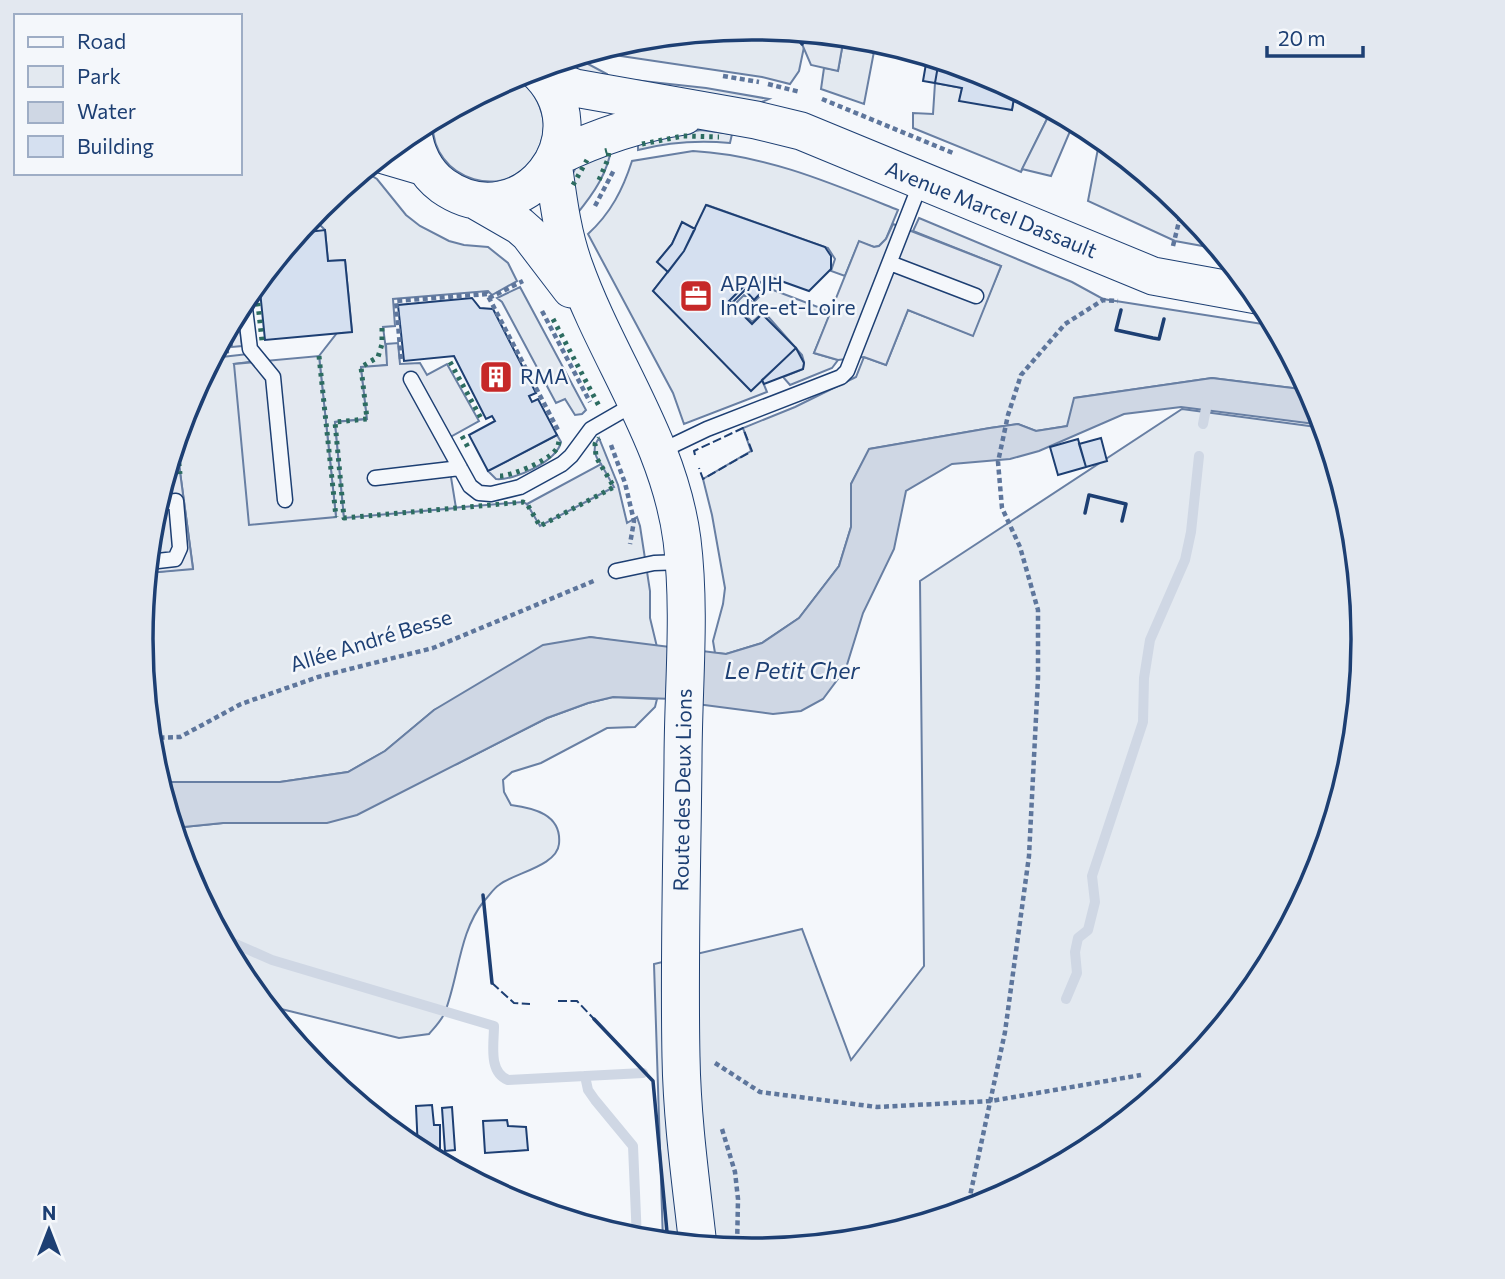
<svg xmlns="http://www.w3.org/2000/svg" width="1505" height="1279" font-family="Commissioner,sans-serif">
<rect width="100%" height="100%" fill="#f4f7fb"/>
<path fill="#e3e9f0" stroke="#687fa3" stroke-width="2" d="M 753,28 L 793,32 L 804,47 L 799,71 L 790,84 L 762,77 L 621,56 L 602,49 L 634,40 Z
M 844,37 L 876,41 L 864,104 L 821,89 L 824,68 L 838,70 Z
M 575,57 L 607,74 L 611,80 L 571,70 L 561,62 Z
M 514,77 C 529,85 538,98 542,114 C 546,126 543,139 538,150 C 512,206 428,182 433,120 Z
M 633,80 L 706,88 L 769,99 L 755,105 Z
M 935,83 L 962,88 L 960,100 L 1012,109 L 1014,98 L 1038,102 L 1052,109 L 1021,172 L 913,128 L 913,113 L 933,114 Z
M 701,130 L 732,134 L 730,143 C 698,140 669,142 638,150 L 638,140 Z
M 1100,138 L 1185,207 L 1219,249 L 1175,241 L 1088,201 Z
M 612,145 C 608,173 594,193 576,215 L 570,179 L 576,167 Z
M 693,151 C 766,155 831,183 898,210 L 886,239 L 879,246 L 874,247 L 859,242 L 845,276 L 831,271 L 835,259 L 828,248 L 707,205 L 695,229 L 682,223 L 672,244 L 657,262 L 668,272 L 653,291 L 751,390 L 762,380 L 767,392 L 684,424 L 673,393 L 588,234 C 611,213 623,189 632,161 Z
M 360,174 L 372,176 L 377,179 L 406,215 L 420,226 L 449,241 L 464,245 L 488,247 L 508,263 L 517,281 L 492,295 L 488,291 L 393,299 L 395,326 L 383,327 L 388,365 L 361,368 L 367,419 L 335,422 L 344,517 L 523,502 L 527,504 L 540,525 L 601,464 C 594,455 592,448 599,438 L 618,485 L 627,523 L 637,517 L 640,526 L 650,591 L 650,618 L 657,647 L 590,637 L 434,710 L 385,751 L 348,772 L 280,782 L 160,782 L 153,758 L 141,639 L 148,573 L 193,568 L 176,442 L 188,405 L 213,358 L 248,354 L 256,361 L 234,364 L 336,517 L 319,356 L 337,333 L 352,331 L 345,260 L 328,261 L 325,230 L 312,217 L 320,207 Z
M 919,218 L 1072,282 L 1103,299 L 1275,326 L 1309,390 L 1212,378 L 1075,398 L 1068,426 L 1036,431 L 1018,424 L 990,428 L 870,449 L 851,484 L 851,527 L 839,566 L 799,618 L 762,643 L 726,654 L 715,653 L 713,641 L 723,604 L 725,588 L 712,515 L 703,479 L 751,451 L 743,428 L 795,407 L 856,377 L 864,357 L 886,365 L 908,310 L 972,335 L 1001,266 L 913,231 Z
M 520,287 L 586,410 L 582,414 L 575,415 L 565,399 L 556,403 L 502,302 L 497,298 Z
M 768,288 L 831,312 L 814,353 L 838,360 L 832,368 L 790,385 L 783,377 L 803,369 L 804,362 L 802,355 L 764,312 L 752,322 L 735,304 L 744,295 L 753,303 Z
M 1182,409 L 1324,428 L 1352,521 L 1364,640 L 1352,759 L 1317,874 L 1261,980 L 1185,1072 L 1092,1148 L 986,1205 L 871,1239 L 752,1251 L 663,1242 L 654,964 L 802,929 L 851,1060 L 924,966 L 920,581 Z
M 557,435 L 561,442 C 557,461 514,481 496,479 L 488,471 Z
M 613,697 L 657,699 L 655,707 L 635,727 L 607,728 L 541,763 L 512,772 L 503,780 L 504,792 L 511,805 C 533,808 562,814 559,844 C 557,866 514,873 499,885 C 493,889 489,896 484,901 C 459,932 459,976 445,1012 C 442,1020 435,1027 429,1034 L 399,1038 L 265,1005 L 244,979 L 187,873 L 174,828 L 223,823 L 457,764 L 547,718 L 588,703 Z"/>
<path fill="#e3e8f0" stroke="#687fa3" stroke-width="2" d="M 793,32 L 844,37 L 838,71 L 811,65 L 802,44 Z
M 1052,109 L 1074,122 L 1051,176 L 1022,169 Z
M 893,224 L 1001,266 L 973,336 L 908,310 L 886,365 L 864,357 L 838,360 L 814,353 L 859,241 L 874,247 L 879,246 L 886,239 Z
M 238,311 L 242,346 L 232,347 L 230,327 Z
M 398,343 L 400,364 L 420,363 L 427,375 L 447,364 L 479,421 L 445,440 L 456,508 L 344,518 L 335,422 L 367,419 L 361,367 L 387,365 L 386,344 Z
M 319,356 L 336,517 L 249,525 L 234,364 Z
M 176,442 L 193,569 L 148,573 L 153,520 Z
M 601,464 L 614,487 L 540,526 L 527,504 Z"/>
<path fill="#cfd7e4" stroke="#687fa3" stroke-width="2" d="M 1212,378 L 1309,390 L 1318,406 L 1323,425 L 1181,407 L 1124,414 L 1039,451 L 1010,459 L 952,464 L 906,491 L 894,549 L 863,613 L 846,668 L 823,699 L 801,711 L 773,714 L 689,703 L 674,699 L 613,697 L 588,703 L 547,718 L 357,815 L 327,823 L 223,823 L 174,828 L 160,782 L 280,782 L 348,772 L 385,751 L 434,710 L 543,645 L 590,637 L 726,654 L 762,643 L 799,618 L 839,566 L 851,527 L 851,484 L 869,449 L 990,428 L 1018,424 L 1036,431 L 1067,426 L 1074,398 Z"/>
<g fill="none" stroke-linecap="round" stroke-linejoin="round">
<path stroke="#cfd7e4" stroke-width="10" d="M 1203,424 L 1208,398
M 222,938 L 272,960 L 494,1026 C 494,1044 488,1072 508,1080 L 643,1073
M 1066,999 L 1077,973 L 1075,952 L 1078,938 L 1088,930 L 1095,902 L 1092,876 L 1143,722 L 1144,678 L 1150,640 L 1185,560 L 1191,532 L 1199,456
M 585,1076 L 588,1090 L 595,1100 L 633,1146 L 637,1240"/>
</g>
<path fill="#d5e0f0" stroke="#1d3f73" stroke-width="2" d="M 927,58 L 939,60 L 935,83 L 923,81 Z
M 939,60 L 987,75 L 1038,102 L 1014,98 L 1012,110 L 959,101 L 962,88 L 935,83 Z
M 706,205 L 825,247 L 831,256 L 831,269 L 809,291 L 767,276 L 758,285 L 748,282 L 729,301 L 752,324 L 762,314 L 796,348 L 751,391 L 653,291 L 684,251 Z
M 682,222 L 695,229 L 684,251 L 668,272 L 657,262 L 672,244 Z
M 325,230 L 328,261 L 345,260 L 352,332 L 265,340 L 259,281 L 299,233 Z
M 767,276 L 774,279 L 754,300 L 745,290 L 732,303 L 729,301 L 748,282 L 758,285 Z
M 472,298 L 480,308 L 493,309 L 536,393 L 529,396 L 532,402 L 538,399 L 557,435 L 488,471 L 469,435 L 495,421 L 492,416 L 486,419 L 454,356 L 404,361 L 398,305 Z
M 796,348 L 804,363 L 803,369 L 764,384 L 762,380 Z
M 1101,438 L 1107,461 L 1086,467 L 1079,444 Z
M 1078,439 L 1086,467 L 1058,475 L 1050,447 Z
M 432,1105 L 434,1125 L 440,1125 L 440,1149 L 434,1150 L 435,1160 L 418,1151 L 416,1106 Z
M 452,1107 L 455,1150 L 445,1151 L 442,1108 Z
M 507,1120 L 508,1126 L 526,1127 L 528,1150 L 485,1153 L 483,1121 Z"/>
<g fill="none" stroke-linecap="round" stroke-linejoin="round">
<defs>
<path id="service" d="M 890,263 L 976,296
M 244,300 L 250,349 L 273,377 L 285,500
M 411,379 L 470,486 L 479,493 L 491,494 L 520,487 L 562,464 L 571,456 L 591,429 L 636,403
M 659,452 L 707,429 L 841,377 L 847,371 L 921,182
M 375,478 L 460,468
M 149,562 L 175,559 L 180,548 L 176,501 L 158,503
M 616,571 L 654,563 L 682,562"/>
<path id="tertiary" d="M 542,75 L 575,88 L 756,120 L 801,131 L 1153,276 L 1257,295
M 413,131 C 415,152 425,173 443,186 C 521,241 607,134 535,69
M 384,155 L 425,167
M 556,157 C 598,137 638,123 684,116
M 553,163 C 558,198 562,233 574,266 C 607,359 669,440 682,540 C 691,613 683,688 683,762 C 682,860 679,959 681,1057 C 682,1120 691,1183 698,1246
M 475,200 L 520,226 L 529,234 L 571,289"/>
</defs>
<use href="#service" stroke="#1d3f73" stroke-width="17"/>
<use href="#tertiary" stroke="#1d3f73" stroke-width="39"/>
<path stroke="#5e769c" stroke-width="4.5" stroke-dasharray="5 3.5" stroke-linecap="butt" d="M 723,76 L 759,82
M 768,84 L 800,92
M 822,99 L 953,153
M 595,206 L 614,170
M 1173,246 L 1183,205
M 489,298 L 523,281
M 542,311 L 590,402
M 216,352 L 229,351
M 401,359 L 396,301 L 487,294 L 559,432
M 611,445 L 625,483 L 634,521 L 630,544
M 151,738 L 180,737 L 241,704 L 318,677 L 433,648 L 596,580
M 715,1063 L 760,1092 L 877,1107 L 991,1101 L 1141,1075
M 722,1129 L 735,1172 L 738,1199 L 737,1249
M 967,1210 L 1005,1032 L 1029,856 L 1038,678 L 1038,610 L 1020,547 L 1002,508 L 998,462 L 1008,415 L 1021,375 L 1065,324 L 1103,300 L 1118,301"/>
<use href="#service" stroke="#f4f7fb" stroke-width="14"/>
<use href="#tertiary" stroke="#f4f7fb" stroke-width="37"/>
<path stroke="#2c6c60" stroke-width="5" stroke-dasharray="3.5 5" stroke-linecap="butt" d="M 642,144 L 683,136 L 719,137
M 599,180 L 608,159 L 609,150 L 605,151
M 573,185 L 587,160
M 256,286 L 262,341
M 553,319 L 599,406
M 382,328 L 382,344 L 378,357 L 361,367 L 367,419 L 335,422 L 344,518 L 523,502 L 527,504 L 540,526 L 614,487 L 596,457 L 595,444 L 599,438
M 319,356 L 336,517
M 450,362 L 482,420
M 462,436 L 470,451
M 177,446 L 180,474
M 500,476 C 512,476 546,461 554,452 C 558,448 558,446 559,441"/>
<path stroke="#1d3f73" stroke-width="2" stroke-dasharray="9 3.5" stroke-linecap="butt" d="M 695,455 L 694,451 L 743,428 L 752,451 L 703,479 L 699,468
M 492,983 L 514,1003 L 530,1004
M 558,1001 L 577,1001 L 594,1019"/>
<path stroke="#1d3f73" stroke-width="3.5" d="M 711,32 L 717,40
M 793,32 L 802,44
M 1121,310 L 1116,330 L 1153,338 L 1159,339 L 1164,319
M 1085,513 L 1089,495 L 1126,504 L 1122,521
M 483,895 L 492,983
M 594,1019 L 653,1081 L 668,1243"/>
</g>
<defs>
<symbol id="office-square" viewBox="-11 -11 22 22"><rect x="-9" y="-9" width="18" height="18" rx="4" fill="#c62828" stroke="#f4f7fb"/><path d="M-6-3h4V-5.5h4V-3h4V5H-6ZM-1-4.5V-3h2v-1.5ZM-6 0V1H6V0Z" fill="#fff"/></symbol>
<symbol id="building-square" viewBox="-11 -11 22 22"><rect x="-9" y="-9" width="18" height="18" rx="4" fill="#c62828" stroke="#f4f7fb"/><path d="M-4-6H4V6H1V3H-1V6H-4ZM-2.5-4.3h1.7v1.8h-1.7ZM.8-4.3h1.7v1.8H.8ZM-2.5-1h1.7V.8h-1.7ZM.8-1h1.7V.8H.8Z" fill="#fff"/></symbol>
</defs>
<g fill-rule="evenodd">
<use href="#office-square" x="677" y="277" width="38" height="38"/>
<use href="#building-square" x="477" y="358" width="38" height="38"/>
</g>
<g text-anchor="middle" stroke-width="5" stroke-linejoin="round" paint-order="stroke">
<g font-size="21" fill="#1d3f73" stroke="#f4f7fb">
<text transform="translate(991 210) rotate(22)" y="7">Avenue Marcel Dassault</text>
<text transform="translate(371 641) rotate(-17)" y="7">Allée André Besse</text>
<text transform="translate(683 790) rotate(-89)" y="7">Route des Deux Lions</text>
</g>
<g font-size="21" fill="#1d3f73" stroke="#f4f7fb" text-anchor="start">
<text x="720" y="291">APAJH<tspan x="720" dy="24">Indre-et-Loire</tspan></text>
<text x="520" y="384">RMA</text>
</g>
<g font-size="23" font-style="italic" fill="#1d3f73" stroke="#f4f7fb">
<text x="792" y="679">Le Petit Cher</text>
</g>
</g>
<path d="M0 0H1505V1279H0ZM153 639a599 599 0 1 1 1198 0a599 599 0 1 1-1198 0Z" fill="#e3e8f0" fill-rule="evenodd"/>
<path fill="none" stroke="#1d3f73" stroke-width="3.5" d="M153 639a599 599 0 1 1 1198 0a599 599 0 1 1-1198 0Z"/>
<rect x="14" y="14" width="228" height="161" fill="#f4f7fb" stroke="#9eadc5" stroke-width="2"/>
<rect x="28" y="37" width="35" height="10" fill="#f4f7fb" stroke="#9eadc5" stroke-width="2"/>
<text x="77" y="49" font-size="21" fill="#1d3f73">Road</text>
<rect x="28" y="66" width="35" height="21" fill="#e3e9f0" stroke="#9eadc5" stroke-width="2"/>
<text x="77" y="84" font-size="21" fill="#1d3f73">Park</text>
<rect x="28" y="102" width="35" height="21" fill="#cfd7e4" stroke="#9eadc5" stroke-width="2"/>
<text x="77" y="119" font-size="21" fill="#1d3f73">Water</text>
<rect x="28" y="136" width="35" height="21" fill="#d5e0f0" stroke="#9eadc5" stroke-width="2"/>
<text x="77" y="154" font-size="21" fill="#1d3f73">Building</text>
<g transform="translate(49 1230)" stroke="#f4f7fb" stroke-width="5" paint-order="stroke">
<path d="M0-5L12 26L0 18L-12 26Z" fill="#1d3f73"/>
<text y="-10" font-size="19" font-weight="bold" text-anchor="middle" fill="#1d3f73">N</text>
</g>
<path d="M1267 46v10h96v-10" fill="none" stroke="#1d3f73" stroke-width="3.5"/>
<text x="1278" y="46" font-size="21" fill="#1d3f73" stroke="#f4f7fb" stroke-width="5" paint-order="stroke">20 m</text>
</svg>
